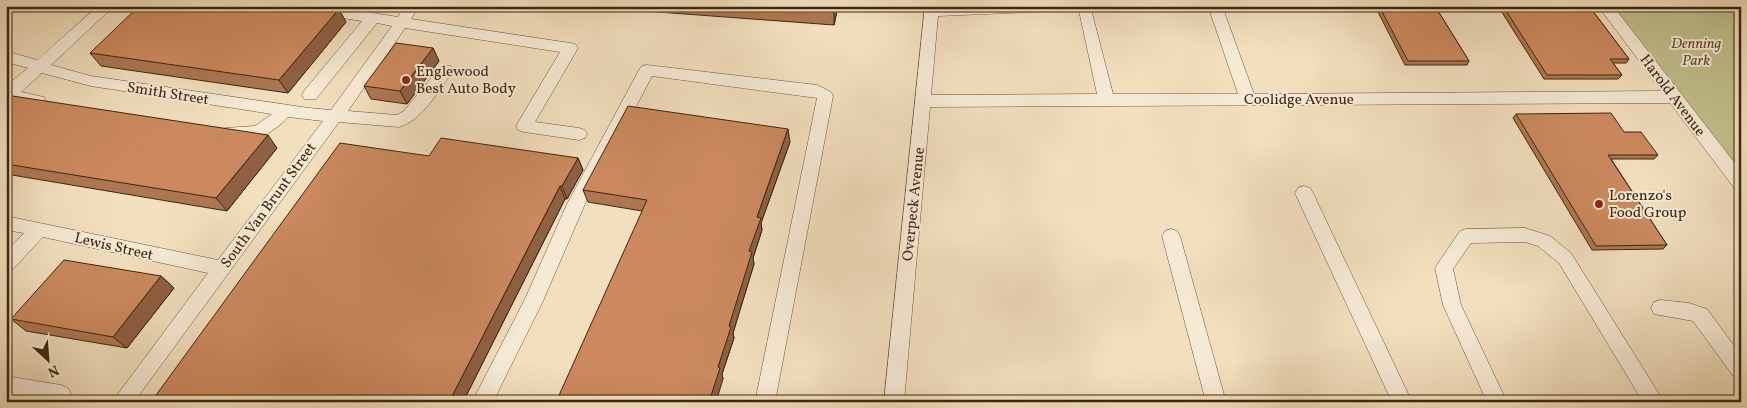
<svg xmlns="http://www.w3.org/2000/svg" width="1747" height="408" font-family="Vollkorn,serif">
<rect width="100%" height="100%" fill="#f2dfbe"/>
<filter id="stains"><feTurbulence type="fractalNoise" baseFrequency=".004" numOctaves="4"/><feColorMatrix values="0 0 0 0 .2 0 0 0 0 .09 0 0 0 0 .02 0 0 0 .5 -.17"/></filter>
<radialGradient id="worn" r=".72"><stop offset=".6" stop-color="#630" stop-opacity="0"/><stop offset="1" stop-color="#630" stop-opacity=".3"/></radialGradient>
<path fill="#c1c08d" stroke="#7f734e" d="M 1605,6 L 1741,6 L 1741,184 Z"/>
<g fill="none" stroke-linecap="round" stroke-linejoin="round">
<defs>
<path id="minor" d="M 98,6 L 114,6 L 51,65 L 91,76 L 309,108 L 331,110 L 392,26 L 377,23 L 316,99 L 304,99 L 302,95 L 304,91 L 362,21 L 296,11 L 289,6 L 329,6 L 398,17 L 404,6 L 419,6 L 411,19 L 570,43 L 575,44 L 578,48 L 535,122 L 579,128 L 585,130 L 587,134 L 585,138 L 579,140 L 524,132 L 518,130 L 516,126 L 560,52 L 405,28 L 348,111 L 397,115 L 404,111 L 441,66 L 451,66 L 454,70 L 451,74 C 437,92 423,120 399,127 L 339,122 L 134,402 L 112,402 L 208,273 L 43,237 L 13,269 L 6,271 L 6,252 L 24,233 L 6,230 L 6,216 L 218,260 L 323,121 L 288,117 C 271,136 250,144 225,136 L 223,132 L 225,128 L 255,126 L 272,114 L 91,86 L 42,73 L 21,92 L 44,97 L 46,101 L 44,105 L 38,107 L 6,98 L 6,86 L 28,68 L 6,62 L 6,51 L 37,60 Z
M 925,6 L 1040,7 L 1033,12 L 938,16 L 931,95 L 1097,94 L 1078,6 L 1093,6 L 1091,9 L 1113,94 L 1238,94 L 1208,6 L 1222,6 L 1254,94 L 1662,91 L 1598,6 L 1613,6 L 1741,171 L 1741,190 L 1735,189 L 1670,103 L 930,107 L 904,402 L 884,402 Z
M 647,65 L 817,85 L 831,92 L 833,96 L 775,402 L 755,402 L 817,98 L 652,76 L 585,204 L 543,301 L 493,402 L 472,402 L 525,299 L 567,204 L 639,70 L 642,66 Z
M 1304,186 L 1310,188 L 1313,193 L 1412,402 L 1392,402 L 1295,193 L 1298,188 Z
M 1525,228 L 1550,236 L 1571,253 L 1664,402 L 1643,402 L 1559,263 L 1538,246 L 1525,242 L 1471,243 L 1453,269 L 1461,305 L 1507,402 L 1487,402 L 1443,305 L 1435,268 L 1460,231 L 1466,229 Z
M 1171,229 L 1177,231 L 1180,236 L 1226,402 L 1206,402 L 1162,236 L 1165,231 Z
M 1661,300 L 1689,303 L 1707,309 L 1741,355 L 1741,380 L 1734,377 L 1693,321 L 1654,314 L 1651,308 L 1654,302 Z
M 6,376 L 61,385 L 68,388 L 71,394 L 68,400 L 65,402 L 6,394 Z"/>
</defs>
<use href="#minor" stroke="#6a543c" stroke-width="1"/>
<use href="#minor" fill="#f7ead5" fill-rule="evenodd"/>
</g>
<path fill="#af7652" stroke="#3d2610" d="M 576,6 L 838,6 L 834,25 Z
M 1375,6 L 1435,6 L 1469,61 L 1467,65 L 1405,65 Z
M 1498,6 L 1589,6 L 1629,59 L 1626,63 L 1613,63 L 1622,75 L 1618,79 L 1544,79 Z
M 346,22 L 288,93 L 101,66 L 90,53 Z
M 433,48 L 439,61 L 407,104 L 371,99 L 364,86 Z
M 6,95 L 277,148 L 227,211 L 6,174 Z
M 1516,114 L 1624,132 L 1658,155 L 1654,159 L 1611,159 L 1667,245 L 1663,249 L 1592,250 L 1513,118 Z
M 790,142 L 761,223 L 762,230 L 753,258 L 754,264 L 733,333 L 734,338 L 722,374 L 723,379 L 642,211 L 588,202 L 583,190 Z
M 429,156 L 578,158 L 583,170 L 567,199 L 565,199 L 463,402 L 151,402 Z
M 161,276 L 174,288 L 127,348 L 26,331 L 11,319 Z"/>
<path fill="#8f6042" stroke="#3d2610" d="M 6,6 L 15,6 L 6,13 Z
M 835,6 L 838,6 L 834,25 L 834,12 Z
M 339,9 L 346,22 L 288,93 L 279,80 Z
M 433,48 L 439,61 L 407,104 L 400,91 Z
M 788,129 L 790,142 L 761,223 L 762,230 L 753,258 L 754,264 L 733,333 L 734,338 L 722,374 L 723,379 L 716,402 L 709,402 L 757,217 Z
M 268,135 L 277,148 L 227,211 L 216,198 Z
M 578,158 L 583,170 L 567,199 L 562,186 Z
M 560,186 L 565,199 L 463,402 L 449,402 Z
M 161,276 L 174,288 L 127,348 L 113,337 Z"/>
<path fill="#cc895f" stroke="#3d2610" d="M 139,6 L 319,6 L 339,9 L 279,80 L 90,53 Z
M 753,6 L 835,6 L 834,12 Z
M 1379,6 L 1435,6 L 1469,61 L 1408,61 Z
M 1503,6 L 1589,6 L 1629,59 L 1610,59 L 1622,75 L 1547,75 Z
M 396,43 L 433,48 L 400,91 L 364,86 Z
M 6,95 L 268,135 L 216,198 L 6,164 Z
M 628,106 L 788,129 L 757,217 L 761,218 L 749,251 L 752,252 L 729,326 L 731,327 L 718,367 L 720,368 L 709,402 L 556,402 L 647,200 L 583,190 Z
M 1611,113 L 1624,132 L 1641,132 L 1658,155 L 1608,155 L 1667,245 L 1596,246 L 1516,114 Z
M 441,138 L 578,158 L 562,186 L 560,186 L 449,402 L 387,402 L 367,398 L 365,402 L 151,402 L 340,143 L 429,156 Z
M 64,260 L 161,276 L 113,337 L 11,319 Z"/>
<g fill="#8f2418" stroke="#f7ead5" stroke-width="2">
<circle cx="406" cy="80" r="5"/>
<circle cx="1599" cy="204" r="5"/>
</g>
<g text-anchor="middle" stroke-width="4" stroke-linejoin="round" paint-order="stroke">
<g font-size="15" font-style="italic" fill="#5e4c2f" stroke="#f7ead5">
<text x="1696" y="48">Denning<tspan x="1696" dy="17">Park</tspan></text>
</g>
<g font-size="15" fill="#3d2610" stroke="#f7ead5" text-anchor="start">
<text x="416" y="76">Englewood<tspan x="416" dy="17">Best Auto Body</tspan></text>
<text x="1609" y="200">Lorenzo's<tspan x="1609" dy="17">Food Group</tspan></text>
</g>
<g font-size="15" fill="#3d2610" stroke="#f7ead5">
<text transform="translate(168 93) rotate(9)" y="5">Smith Street</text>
<text transform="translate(1673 95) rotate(53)" y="5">Harold Avenue</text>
<text x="1299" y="104">Coolidge Avenue</text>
<text transform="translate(913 204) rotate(-84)" y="5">Overpeck Avenue</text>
<text transform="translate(268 205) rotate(-54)" y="5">South Van Brunt Street</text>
<text transform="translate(114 246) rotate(13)" y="5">Lewis Street</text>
</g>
</g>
<rect width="1747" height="408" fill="none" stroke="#f2dfbe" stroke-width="25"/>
<rect x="8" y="8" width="1732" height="393" fill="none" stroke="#3d2610" stroke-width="2.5"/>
<rect x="12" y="12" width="1722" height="383" fill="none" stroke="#3d2610"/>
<g transform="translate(48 360) rotate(154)" stroke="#f7ead5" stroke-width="4" paint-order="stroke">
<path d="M0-4L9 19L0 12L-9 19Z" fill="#3d2610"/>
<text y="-8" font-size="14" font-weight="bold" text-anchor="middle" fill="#3d2610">N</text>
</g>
<rect width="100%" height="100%" filter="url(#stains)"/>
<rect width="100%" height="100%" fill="url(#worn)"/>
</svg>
